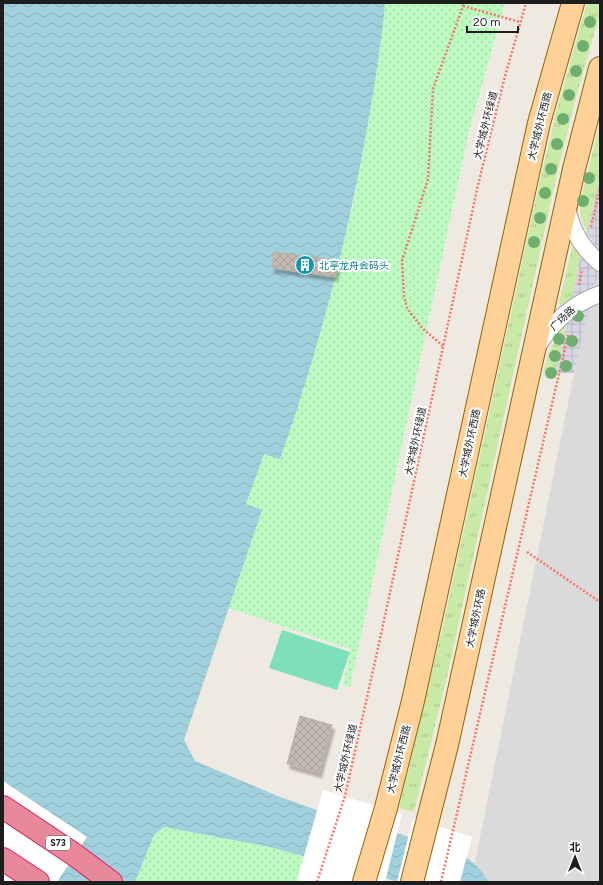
<svg xmlns="http://www.w3.org/2000/svg" width="603" height="885" font-family="Figtree,'Noto Sans SC',sans-serif">
<defs>
<pattern id="grass-tufts" width="24" height="20" patternUnits="userSpaceOnUse"><rect width="24" height="20" fill="#c9eaa6"/><path d="M3 7l-1-3M5 7V3M7 7l1-3M15 17l-1-3M17 17v-4M19 17l1-3" fill="none" stroke="#acc88e"/></pattern>
<pattern id="park-dots" width="8" height="8" patternUnits="userSpaceOnUse"><rect width="8" height="8" fill="#bdfac2"/><path d="M2 2h.1M6 6h.1" fill="none" stroke="#a2d6a6" stroke-width="1.8" stroke-linecap="round"/></pattern>
<pattern id="plaza-grid" width="8" height="8" patternUnits="userSpaceOnUse"><rect width="8" height="8" fill="#d7d7e4"/><path d="M0 4h8M4 0v8" fill="none" stroke="#b8b8c3"/></pattern>
<pattern id="water-waves" width="16" height="10" patternUnits="userSpaceOnUse"><rect width="16" height="10" fill="#a1d0dd"/><path d="M0 5q4-4 8 0t8 0" fill="none" stroke="#8ab2bd"/></pattern>
<pattern id="building-cross-hatch" width="8" height="8" patternUnits="userSpaceOnUse"><rect width="8" height="8" fill="#c3bab2"/><path d="M0 0l8 8M0 8l8-8" fill="none" stroke="#a79f99"/></pattern>
<filter id="shadow"><feDropShadow dx="2.5" dy="4.5" stdDeviation="1" flood-color="#0004"/></filter>
</defs>
<rect width="100%" height="100%" fill="#eeeae2"/>
<path fill="#dbdada" d="M 600,255 L 600,882 L 471,882 L 574,374 Z"/>
<path fill="url(#grass-tufts)" d="M 587,3 L 600,3 L 600,14 L 577,94 L 559,165 L 446,681 L 414,812 L 399,808 L 444,621 L 540,180 L 556,113 Z
M 600,122 L 600,176 L 587,233 L 581,217 L 580,203 Z
M 574,246 L 581,255 L 572,298 L 561,305 L 559,303 L 572,247 Z
M 567,323 L 556,373 L 543,373 C 548,352 553,340 567,323 Z"/>
<path fill="url(#park-dots)" d="M 385,3 L 505,3 L 469,131 L 350,687 L 343,686 L 351,649 L 229,608 L 262,510 L 246,504 L 264,453 L 280,459 L 306,381 L 320,334 L 353,204 L 368,123 Z
M 164,827 L 266,846 L 309,858 L 302,882 L 135,882 L 154,835 Z"/>
<path fill="#7ee0b9" d="M 282,630 L 350,652 L 337,690 L 269,668 Z"/>
<path fill="url(#plaza-grid)" d="M 600,176 L 600,252 L 587,233 Z
M 581,255 L 598,272 L 594,288 L 572,298 Z
M 589,307 L 574,373 L 556,373 L 567,323 L 575,316 Z"/>
<path fill="url(#water-waves)" d="M 3,3 L 385,3 C 383,31 378,59 374,87 C 354,214 323,338 280,459 L 264,454 L 246,504 L 262,510 L 184,740 L 195,761 L 280,797 L 317,810 L 451,849 C 468,856 479,866 489,882 L 399,882 L 266,846 L 164,827 L 154,835 L 135,882 L 3,882 Z"/>
<path fill="#fff" d="M 3,781 L 87,837 L 57,882 L 3,882 Z
M 323,790 L 402,814 L 385,882 L 303,882 L 297,880 Z
M 413,818 L 472,837 L 460,882 L 397,882 Z"/>
<path fill="url(#building-cross-hatch)" stroke="#c0b0a4" filter="url(#shadow)" d="M 274,252 L 339,261 L 335,277 L 272,268 Z
M 300,716 L 332,725 L 319,773 L 287,764 Z"/>
<g fill="none" stroke-linecap="round" stroke-linejoin="round">
<defs>
<path id="minor" d="M 567,205 C 570,228 582,248 600,263
M 538,346 C 553,321 572,304 600,294"/>
<path id="primary" d="M 364,882 L 386,808 L 413,701 L 539,123 L 573,3
M 412,882 L 447,745 L 574,169 L 600,68"/>
<path id="motorway" d="M 3,807 L 75,855 L 111,882
M 3,859 L 38,882"/>
</defs>
<use href="#minor" stroke="#a4a4a4" stroke-width="18"/>
<use href="#primary" stroke="#966300" stroke-width="24"/>
<use href="#motorway" stroke="#dc2062" stroke-width="24"/>
<path stroke="#fd7365" stroke-width="2.5" stroke-dasharray="2 2" stroke-linecap="butt" d="M 463,6 L 520,22
M 591,227 L 600,188
M 579,285 L 582,269
M 443,346 L 422,328 L 407,308 L 404,296 L 402,261 L 428,179 L 433,89 L 463,6 L 463,3
M 527,552 L 600,602
M 317,882 L 345,796 L 378,648 L 478,185 L 504,80 L 526,3
M 441,882 L 568,335"/>
<use href="#minor" stroke="#fff" stroke-width="16"/>
<use href="#primary" stroke="#fed198" stroke-width="22"/>
<use href="#motorway" stroke="#e8889b" stroke-width="22"/>
</g>
<g fill="#70ae6f">
<circle cx="590" cy="22" r="6"/>
<circle cx="583" cy="46" r="6"/>
<circle cx="576" cy="71" r="6"/>
<circle cx="569" cy="95" r="6"/>
<circle cx="563" cy="119" r="6"/>
<circle cx="557" cy="144" r="6"/>
<circle cx="551" cy="169" r="6"/>
<circle cx="589" cy="178" r="6"/>
<circle cx="545" cy="193" r="6"/>
<circle cx="583" cy="201" r="6"/>
<circle cx="540" cy="218" r="6"/>
<circle cx="534" cy="242" r="6"/>
<circle cx="578" cy="316" r="6"/>
<circle cx="559" cy="339" r="6"/>
<circle cx="572" cy="341" r="6"/>
<circle cx="555" cy="356" r="6"/>
<circle cx="566" cy="366" r="6"/>
<circle cx="551" cy="373" r="6"/>
</g>
<defs>
<symbol id="building-disc" viewBox="-11 -11 22 22"><circle r="9.5" fill="#0f9aa8" stroke="#fff"/><path d="M-4-6H4V6H1V3H-1V6H-4ZM-2.5-4.3h1.7v1.8h-1.7ZM.8-4.3h1.7v1.8H.8ZM-2.5-1h1.7V.8h-1.7ZM.8-1h1.7V.8H.8Z" fill="#fff"/></symbol>
</defs>
<g fill-rule="evenodd">
<use href="#building-disc" x="294" y="254" width="22" height="22"/>
</g>
<g text-anchor="middle" stroke-width="4" stroke-linejoin="round" paint-order="stroke">
<rect fill="#fff" stroke="#616161" stroke-width="1" x="46" y="836" width="24" height="14" rx="3"/>
<g font-size="9" font-weight="bold" fill="#1d1d1d">
<text x="58" y="846">S73</text>
</g>
<g font-size="10" fill="#1d1d1d" stroke="#fff">
<text transform="translate(485 125) rotate(-76)" y="4">大学城外环绿道</text>
<text transform="translate(539 126) rotate(-76)" y="4">大学城外环西路</text>
<text transform="translate(562 318) rotate(-43)" y="4">广场路</text>
<text transform="translate(415 441) rotate(-78)" y="4">大学城外环绿道</text>
<text transform="translate(469 443) rotate(-78)" y="4">大学城外环西路</text>
<text transform="translate(475 618) rotate(-78)" y="4">大学城外环路</text>
<text transform="translate(345 758) rotate(-77)" y="4">大学城外环绿道</text>
<text transform="translate(398 759) rotate(-76)" y="4">大学城外环西路</text>
</g>
<g font-size="10" fill="#0d838f" stroke="#fff" text-anchor="start">
<text x="319" y="269">北亭龙舟会码头</text>
</g>
</g>
<rect width="603" height="885" fill="none" stroke="#1d1d1d" stroke-width="8"/>
<g transform="translate(575 857)" stroke="#ffffff" stroke-width="3" paint-order="stroke">
<path d="M0-3L7 15L0 10L-7 15Z" fill="#1d1d1d"/>
<text y="-6" font-size="11" font-weight="bold" text-anchor="middle" fill="#1d1d1d">北</text>
</g>
<path d="M467 26v6h51v-6" fill="none" stroke="#1d1d1d" stroke-width="2"/>
<text x="473" y="26" font-size="12" fill="#1d1d1d" stroke="#ffffff" stroke-width="3" paint-order="stroke">20 m</text>
</svg>
